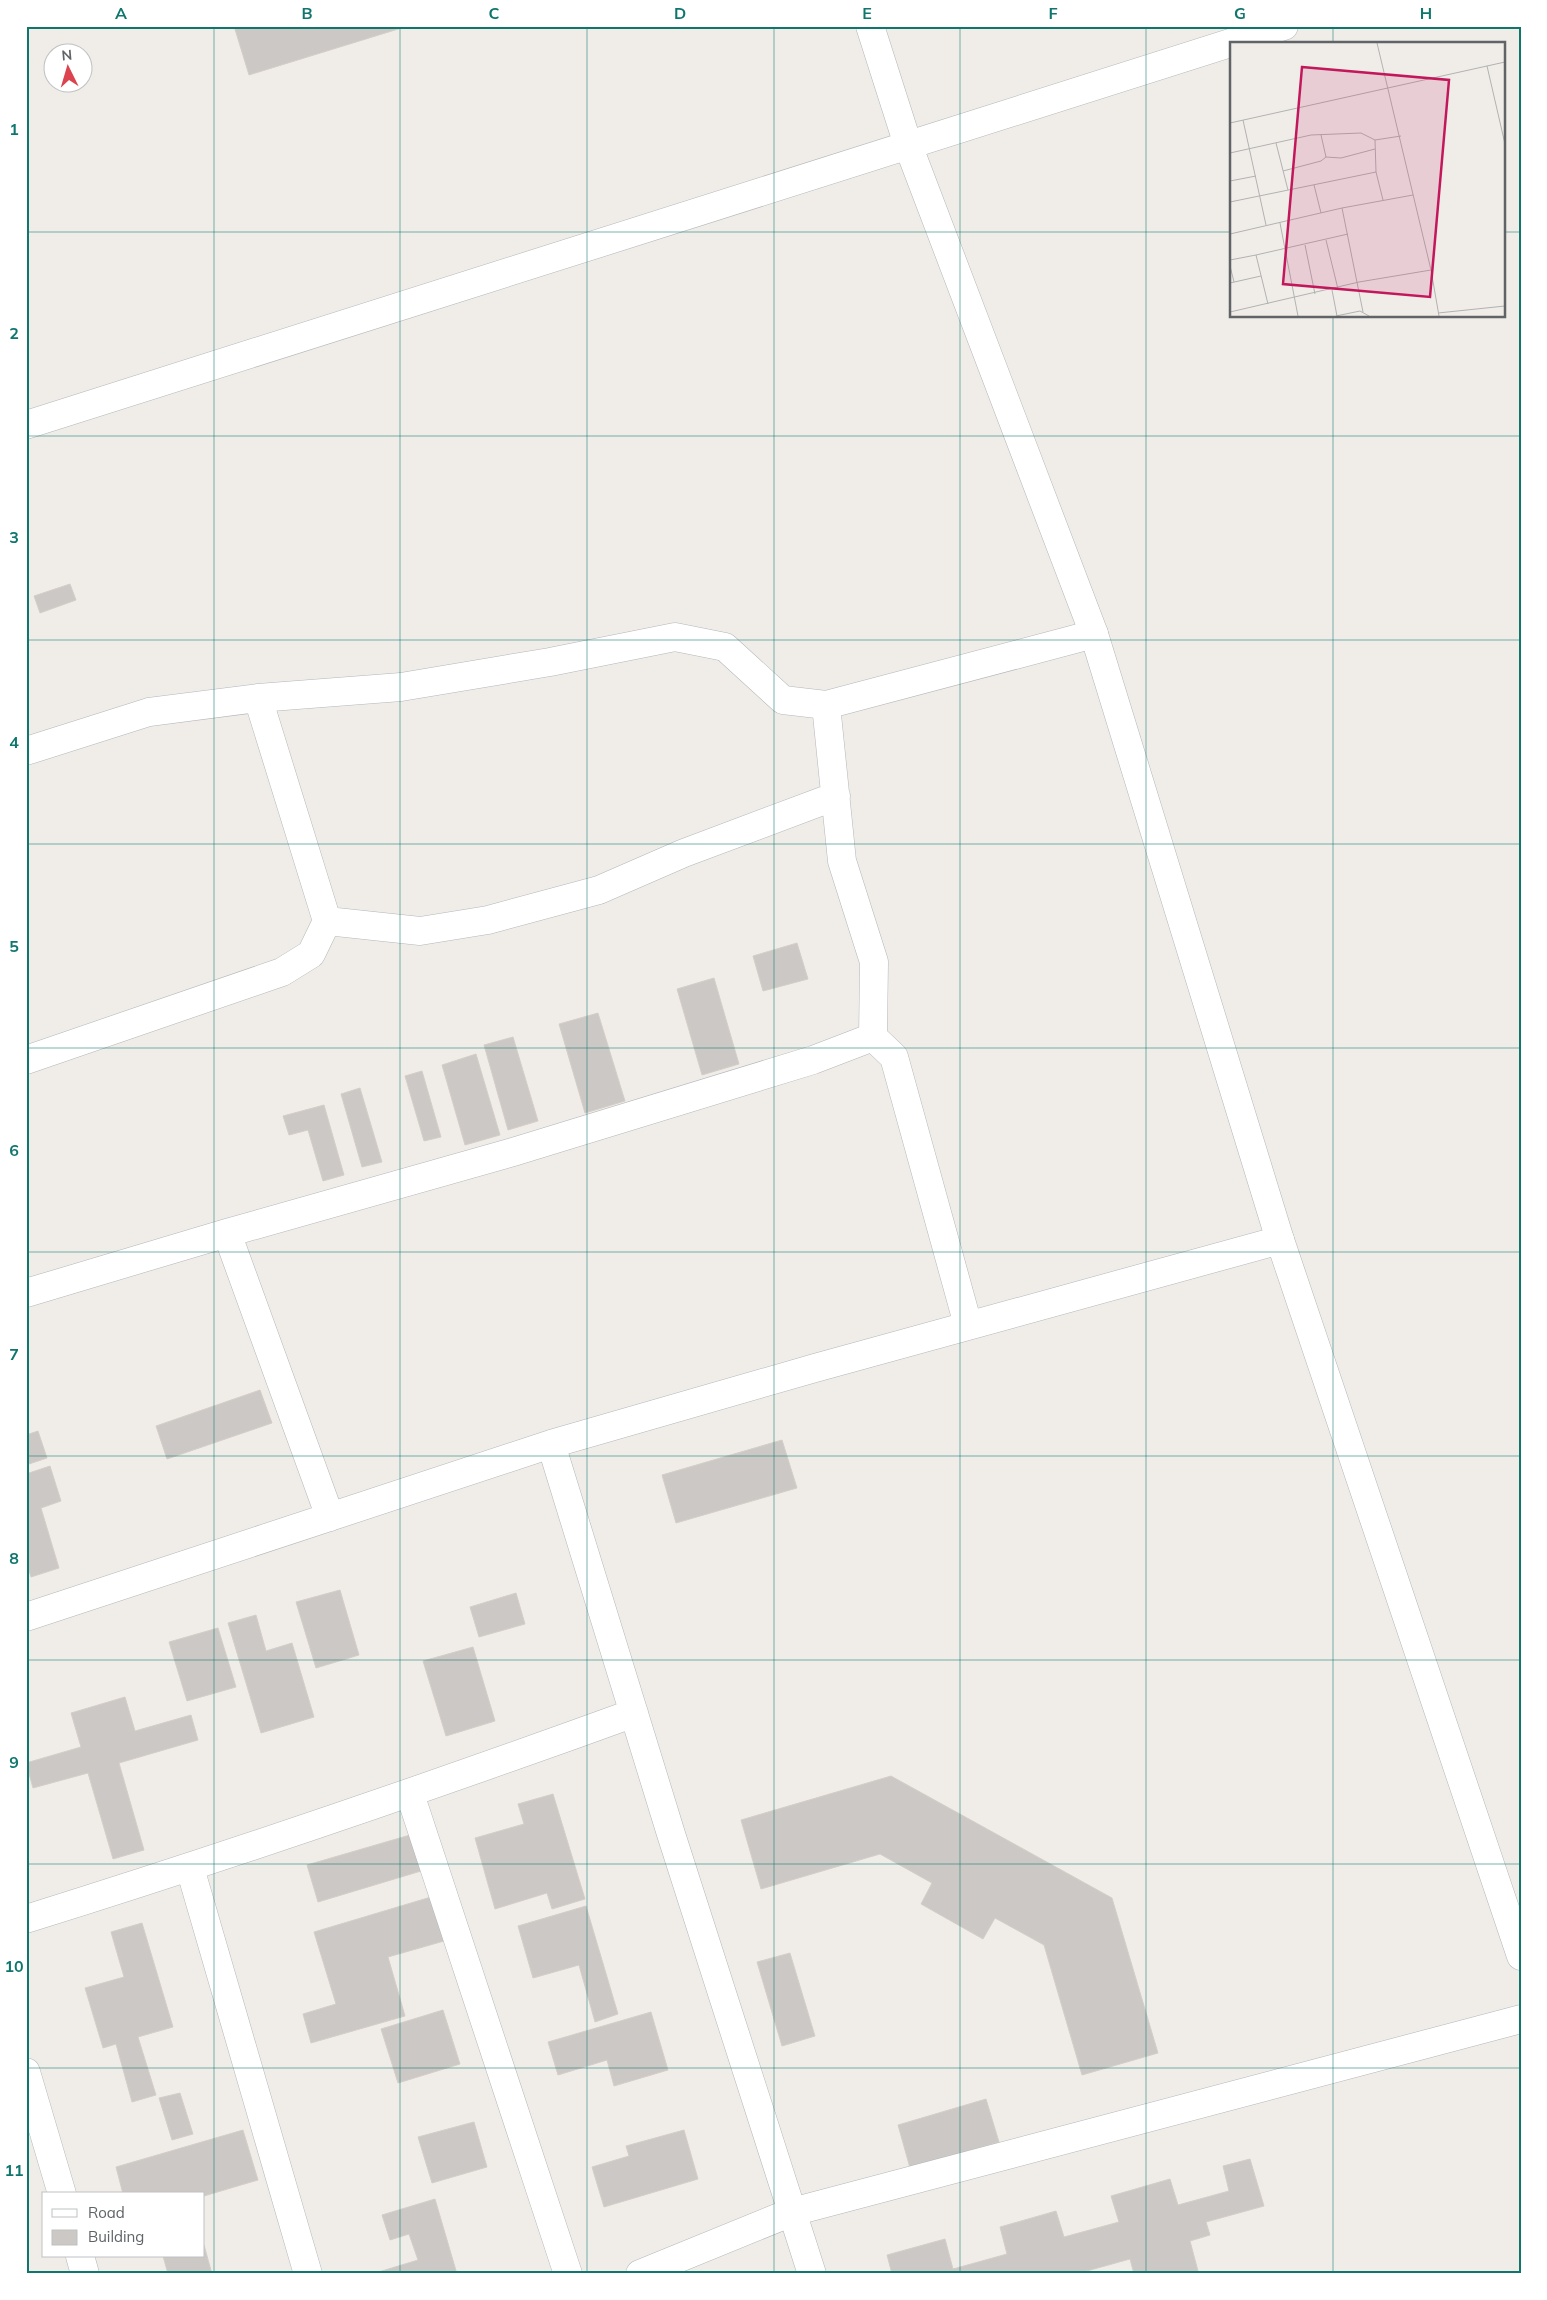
<svg xmlns="http://www.w3.org/2000/svg" width="1547" height="2300" font-family="Mulish,sans-serif">
<rect width="100%" height="100%" fill="#f0ede9"/>
<path fill="#ccc8c5" stroke="#d5cec7" d="M 234,26 L 408,26 L 249,75 Z
M 70,584 L 76,600 L 40,613 L 34,596 Z
M 797,943 L 808,979 L 763,991 L 753,956 Z
M 714,978 L 739,1064 L 702,1075 L 677,989 Z
M 598,1013 L 625,1101 L 585,1113 L 559,1024 Z
M 513,1037 L 538,1121 L 508,1130 L 484,1045 Z
M 476,1054 L 500,1135 L 465,1145 L 442,1065 Z
M 422,1071 L 441,1137 L 424,1141 L 405,1076 Z
M 360,1088 L 382,1162 L 362,1167 L 341,1094 Z
M 324,1105 L 344,1175 L 323,1181 L 308,1130 L 289,1135 L 283,1116 Z
M 260,1390 L 272,1423 L 167,1459 L 156,1426 Z
M 38,1431 L 47,1458 L 26,1465 L 26,1435 Z
M 782,1440 L 797,1488 L 676,1523 L 662,1475 Z
M 50,1466 L 61,1501 L 41,1508 L 59,1568 L 31,1577 L 26,1561 L 26,1474 Z
M 340,1590 L 359,1655 L 316,1668 L 296,1602 Z
M 516,1593 L 525,1624 L 479,1637 L 470,1607 Z
M 256,1615 L 266,1651 L 292,1643 L 314,1717 L 261,1733 L 228,1623 Z
M 218,1628 L 236,1687 L 187,1701 L 169,1642 Z
M 473,1647 L 495,1721 L 446,1736 L 423,1661 Z
M 125,1697 L 135,1731 L 191,1715 L 198,1740 L 119,1763 L 144,1850 L 113,1859 L 88,1773 L 33,1788 L 26,1763 L 81,1747 L 71,1713 Z
M 891,1776 L 1112,1898 L 1158,2053 L 1082,2075 L 1044,1945 L 995,1918 L 983,1939 L 921,1904 L 932,1883 L 880,1854 L 761,1889 L 741,1820 Z
M 553,1794 L 585,1899 L 552,1909 L 547,1893 L 495,1909 L 475,1838 L 524,1824 L 518,1804 Z
M 410,1835 L 421,1871 L 318,1902 L 307,1865 Z
M 431,1897 L 444,1941 L 388,1957 L 405,2016 L 311,2043 L 303,2014 L 336,2004 L 314,1932 Z
M 586,1906 L 618,2014 L 595,2022 L 579,1965 L 533,1978 L 518,1926 Z
M 142,1923 L 173,2027 L 138,2037 L 156,2095 L 132,2102 L 116,2044 L 103,2048 L 85,1988 L 124,1977 L 111,1932 Z
M 790,1953 L 815,2036 L 782,2046 L 757,1962 Z
M 443,2010 L 460,2064 L 398,2083 L 381,2029 Z
M 651,2012 L 668,2070 L 614,2086 L 607,2060 L 558,2075 L 548,2042 Z
M 180,2093 L 193,2134 L 172,2140 L 159,2098 Z
M 986,2099 L 999,2142 L 910,2168 L 898,2125 Z
M 474,2122 L 487,2167 L 432,2183 L 418,2137 Z
M 243,2130 L 258,2180 L 204,2196 L 204,2194 L 123,2194 L 116,2167 Z
M 684,2130 L 698,2179 L 604,2207 L 592,2167 L 629,2156 L 626,2146 Z
M 1250,2159 L 1264,2206 L 1206,2222 L 1210,2235 L 1190,2241 L 1198,2271 L 1190,2274 L 1134,2274 L 1130,2259 L 1076,2274 L 892,2274 L 887,2255 L 945,2239 L 953,2269 L 1007,2254 L 1000,2227 L 1056,2211 L 1064,2237 L 1119,2222 L 1111,2196 L 1170,2179 L 1178,2205 L 1229,2191 L 1223,2166 Z
M 435,2199 L 457,2274 L 372,2274 L 418,2260 L 409,2234 L 390,2240 L 382,2215 Z
M 204,2245 L 212,2274 L 168,2274 L 163,2256 L 204,2256 Z"/>
<g fill="none" stroke-linecap="round" stroke-linejoin="round">
<defs>
<path id="minor" d="M 870,26 L 908,145
M 26,751 L 149,712 L 258,698 L 401,687 L 550,662 L 675,637 L 725,647 L 783,700 L 826,705 L 1094,634
M 327,921 L 420,931 L 488,920 L 599,890 L 684,853 L 836,796
M 873,1037 L 894,1057 L 968,1325
M 26,1060 L 282,972 L 311,954 L 327,921 L 258,698
M 227,1233 L 330,1517
M 26,1293 L 227,1233 L 513,1152 L 813,1060 L 873,1037 L 874,962 L 842,861 L 826,705
M 551,1444 L 815,1368 L 1280,1240
M 26,1617 L 551,1444 L 671,1834 L 812,2274
M 410,1794 L 568,2274
M 190,1868 L 308,2274
M 26,1919 C 231,1855 433,1786 634,1713
M 26,2072 L 62,2194
M 80,2256 L 85,2274
M 640,2274 L 792,2212 L 1521,2019"/>
<path id="tertiary" d="M 908,145 L 1094,634 L 1280,1240 L 1521,1956
M 26,425 L 1284,26"/>
</defs>
<use href="#minor" stroke="#b3b6b9" stroke-width="29"/>
<use href="#tertiary" stroke="#b3b6b9" stroke-width="29"/>
<use href="#minor" stroke="#fff" stroke-width="28"/>
<use href="#tertiary" stroke="#fff" stroke-width="28"/>
</g>
<path fill="none" stroke="#0f766e" stroke-width="1" stroke-opacity="0.55" d="M 214,26 L 214,2274M 400,26 L 400,2274M 587,26 L 587,2274M 774,26 L 774,2274M 960,26 L 960,2274M 1146,26 L 1146,2274M 1333,26 L 1333,44M 26,232 L 1231,232M 1503,232 L 1521,232M 1333,316 L 1333,2274M 26,436 L 1521,436M 26,640 L 1521,640M 26,844 L 1521,844M 26,1048 L 1521,1048M 26,1252 L 1521,1252M 26,1456 L 1521,1456M 26,1660 L 1521,1660M 26,1864 L 1521,1864M 26,2068 L 1521,2068"/>
<g transform="translate(1230 42)">
<rect width="275" height="275" fill="#f0ede9"/>
<path fill="none" stroke="#b2b2b1" stroke-width="1" d="M 147,1 L 201,228 L 209,274M 257,24 L 275,102M 13,78 L 36,183M 0,81 L 275,20M 91,93 L 96,115M 46,101 L 58,148M 0,111 L 81,93 L 131,91 L 145,98 L 171,94M 96,115 L 111,116 L 145,107M 53,129 L 91,119 L 96,115M 146,130 L 153,158M 0,139 L 26,134M 84,143 L 91,171M 0,160 L 146,130 L 145,98M 112,166 L 183,153M 50,181 L 68,274M 0,192 L 112,166 L 133,270M 96,198 L 108,247M 75,203 L 85,252M 0,218 L 26,213M 0,224 L 4,240M 0,241 L 31,234M 102,248 L 107,274M 38,262 L 26,213 L 118,192M 0,270 L 129,240 L 201,228M 208,271 L 275,264M 106,274 L 130,269 L 139,274"/>
<path fill="#c2185b" fill-opacity="0.15" stroke="#c2185b" stroke-width="2.5" d="M 72,25 L 219,38 L 200,255 L 53,242 Z"/>
<rect width="275" height="275" fill="none" stroke="#606467" stroke-width="2.5"/>
</g>
<rect width="1547" height="2300" fill="none" stroke="#ffffff" stroke-width="55"/>
<rect x="42" y="2192" width="162" height="65" fill="#ffffff" stroke="#bfc1c2"/>
<rect x="52" y="2209" width="25" height="8" fill="#ffffff" stroke="#bfc1c2"/>
<text x="88" y="2218" font-size="15" fill="#606467">Road</text>
<rect x="52" y="2230" width="25" height="15" fill="#ccc8c5" stroke="#bfc1c2"/>
<text x="88" y="2242" font-size="15" fill="#606467">Building</text>
<g transform="translate(68 68) rotate(355)"><circle r="24" fill="#ffffff" stroke="#bfc1c2"/>
<path d="M0-4L9 19L0 12L-9 19Z" fill="#db444f"/>
<text y="-8" font-size="14" font-weight="bold" text-anchor="middle" fill="#606467">N</text>
</g>
<rect x="28" y="28" width="1492" height="2244" fill="none" stroke="#0f766e" stroke-width="2"/>
<g font-size="16" text-anchor="middle" font-weight="bold" fill="#0f766e">
<text x="121" y="19">A</text>
<text x="307" y="19">B</text>
<text x="494" y="19">C</text>
<text x="680" y="19">D</text>
<text x="867" y="19">E</text>
<text x="1053" y="19">F</text>
<text x="1240" y="19">G</text>
<text x="1426" y="19">H</text>
<text x="14" y="135">1</text>
<text x="14" y="339">2</text>
<text x="14" y="543">3</text>
<text x="14" y="748">4</text>
<text x="14" y="952">5</text>
<text x="14" y="1156">6</text>
<text x="14" y="1360">7</text>
<text x="14" y="1564">8</text>
<text x="14" y="1768">9</text>
<text x="14" y="1972">10</text>
<text x="14" y="2176">11</text>
</g>
</svg>
